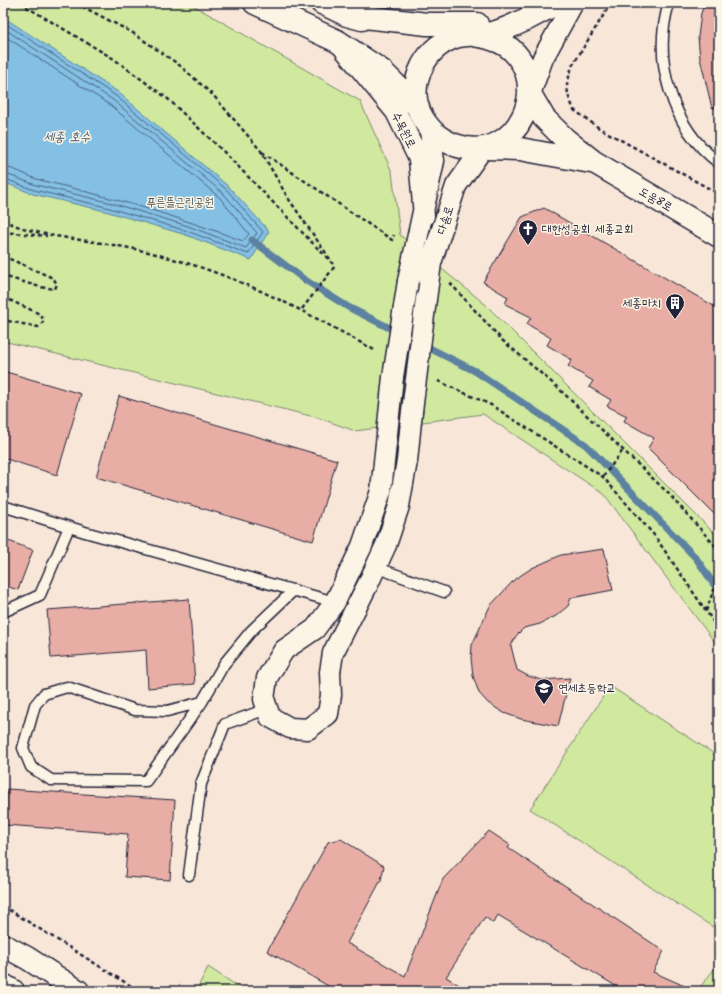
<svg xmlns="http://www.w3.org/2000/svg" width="722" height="994" font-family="Kalam,'Poor Story',sans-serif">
<rect width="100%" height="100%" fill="#f8e7d8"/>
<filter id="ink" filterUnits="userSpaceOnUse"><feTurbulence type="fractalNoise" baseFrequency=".025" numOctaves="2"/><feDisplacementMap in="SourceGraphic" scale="8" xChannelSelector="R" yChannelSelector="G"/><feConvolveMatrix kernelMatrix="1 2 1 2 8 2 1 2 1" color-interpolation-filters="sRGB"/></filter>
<g filter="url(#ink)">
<path fill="#d0e99f" stroke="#79866d" d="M 3,3 L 189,3 L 360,101 L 392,172 L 400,235 L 485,304 L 719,538 L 719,648 L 604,494 L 483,414 L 355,431 L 319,418 L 3,341 Z
M 610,686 L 719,757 L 719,931 L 530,809 Z
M 719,963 L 719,991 L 697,991 Z
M 208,967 L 245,991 L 196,991 Z"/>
<path fill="#84c0e4" stroke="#5d81a0" d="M 3,17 L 118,92 L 230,188 L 269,231 L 251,260 L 186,235 L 105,211 L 33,194 L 3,182 Z"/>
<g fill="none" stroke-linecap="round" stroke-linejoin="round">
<path stroke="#49617f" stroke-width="1" d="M 3,22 L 116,96 L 227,190 L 263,232 L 248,254 L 187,231 L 106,207 L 34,190 L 3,178
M 3,28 L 113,100 L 224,194 L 257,233 L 246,248 L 188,226 L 108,202 L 36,185 L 3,173
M 3,35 L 110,105 L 220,198 L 249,234 L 243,241 C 177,216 110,197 40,180 C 28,177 16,168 3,167"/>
<path stroke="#5d81a0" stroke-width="7" d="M 252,240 L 305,280 L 348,307 L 475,371 L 586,445 L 696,558 L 719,592"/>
</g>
<path fill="#e8aea6" stroke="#22223b" d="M 705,3 L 719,3 L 719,107 L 712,108 L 700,58 L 698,37 L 701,13 Z
M 544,208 L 719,309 L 719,519 L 648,448 L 654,438 L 624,421 L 627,416 L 607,406 L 611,400 L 589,387 L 593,381 L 568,366 L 572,360 L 547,345 L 551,338 L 527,324 L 531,317 L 505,304 L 508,297 L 483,282 L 522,217 Z
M 3,371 L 81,394 L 57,475 L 3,458 Z
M 119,396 L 337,460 L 313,541 L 96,477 Z
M 3,539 L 33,550 L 18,590 L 3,585 Z
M 604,549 L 613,590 L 571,598 L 568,606 L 556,616 L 540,624 L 524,628 L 516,636 L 511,646 L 517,670 L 528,676 L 542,680 L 570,678 L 558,726 L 521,719 L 504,713 L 488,703 L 479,693 L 473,676 L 471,658 L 472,645 L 490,606 L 515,579 L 532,568 L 561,555 Z
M 189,599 L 195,684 L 148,688 L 146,650 L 51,658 L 47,610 Z
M 7,789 L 175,800 L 170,880 L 125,877 L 128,834 L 5,825 Z
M 489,831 L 510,845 L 508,848 L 664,951 L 653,972 L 696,991 L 624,991 L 498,915 L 493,923 L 485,917 L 446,977 L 469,991 L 337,991 L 267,951 L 328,842 L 341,839 L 384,866 L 381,880 L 347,943 L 405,976 L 443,879 Z"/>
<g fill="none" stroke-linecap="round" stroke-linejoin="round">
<defs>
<path id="service" d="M 669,3 C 652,59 671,127 719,163
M 3,506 L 85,532 L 335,602
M 375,567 L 444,592
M 3,612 L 40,595 L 69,527
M 202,702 L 146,781 L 51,780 L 31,767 L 23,748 L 35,705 L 44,694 L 67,687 L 135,710 L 167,711 L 202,702 L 224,664 L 252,630 L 294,590
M 189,875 L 201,784 L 225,724 L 267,709"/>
<path id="minor" d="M 345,50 L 396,112 L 419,159 L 424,216
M 530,94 L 543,58 L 573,3
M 408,281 L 434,161 L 430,130
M 426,299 L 431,263 L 456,186 L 483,148
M 393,377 L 381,491 L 362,546 L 335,602 L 315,629 L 284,650 L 267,678 L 264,699 L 270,717 L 290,728 L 308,729 L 328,714 L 331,695 L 330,672 L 333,653 L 368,584 L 386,545 L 399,506 L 407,461 L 412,411"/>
<path id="tertiary" d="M 255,3 L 337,41 L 382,71 L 418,107
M 322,3 L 347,15 L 362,19
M 347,15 L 427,24 L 477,24
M 473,35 C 485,37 497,39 507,46 C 556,83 516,165 458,146 C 442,141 432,133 423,119 C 405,89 422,49 455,37 C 468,33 483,36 496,32 C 518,25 537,14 557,3
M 530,94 L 544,118 L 565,139 L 594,162 L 719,236
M 486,148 L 520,149 L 591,162
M 3,945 L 27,958 L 78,991
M 3,985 L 13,991"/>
</defs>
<use href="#service" stroke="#22223b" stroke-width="13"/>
<use href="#minor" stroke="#22223b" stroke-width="23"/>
<use href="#tertiary" stroke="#22223b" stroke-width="25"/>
<path stroke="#22223b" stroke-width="2.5" stroke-dasharray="4 3" stroke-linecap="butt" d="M 20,3 L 114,59 L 168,99 L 225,153 L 335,266
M 76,3 L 133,33 L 178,64 L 213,95 L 261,151 L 288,198 L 330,259
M 611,3 L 572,66 L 567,84 L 568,95 L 574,110 L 599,128 L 719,194
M 262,152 L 392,240 L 394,235
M 3,220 C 40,238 79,238 118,246 C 139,249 160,255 180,261 C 250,281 313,316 376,351
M 3,232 L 47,236
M 3,256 L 53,278 L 57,284 L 55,289 L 40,287 L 3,276
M 450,283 L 502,340 L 556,386 L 668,493 L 719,550
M 3,297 L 40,314 L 44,321 L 38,327 L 3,320
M 302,309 L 335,266
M 438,381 L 491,405 L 603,477 L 654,535 L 719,630
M 603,477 L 623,450
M 706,611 L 719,576
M 3,906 L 139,991"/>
<use href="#service" stroke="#fcf5e5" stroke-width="10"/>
<use href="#minor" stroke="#fcf5e5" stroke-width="20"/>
<use href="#tertiary" stroke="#fcf5e5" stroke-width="22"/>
<defs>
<path id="minor-bridge" d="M 393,377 L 408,281
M 412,411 L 426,299"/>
</defs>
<use href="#minor-bridge" stroke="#22223b" stroke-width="23" stroke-linecap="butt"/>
<use href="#minor-bridge" stroke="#fcf5e5" stroke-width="20"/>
</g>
</g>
<defs>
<symbol id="church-pin" viewBox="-11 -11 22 30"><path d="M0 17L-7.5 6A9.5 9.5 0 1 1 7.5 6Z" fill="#22223b" stroke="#fcf5e5"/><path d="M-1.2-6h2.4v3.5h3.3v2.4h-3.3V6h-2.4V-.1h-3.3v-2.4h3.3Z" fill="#fff"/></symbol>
<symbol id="building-pin" viewBox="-11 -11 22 30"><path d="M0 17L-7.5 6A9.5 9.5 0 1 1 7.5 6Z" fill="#22223b" stroke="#fcf5e5"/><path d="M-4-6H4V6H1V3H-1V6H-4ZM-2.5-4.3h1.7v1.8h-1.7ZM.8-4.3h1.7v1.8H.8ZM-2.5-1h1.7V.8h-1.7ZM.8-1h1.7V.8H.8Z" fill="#fff"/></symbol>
<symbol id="school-pin" viewBox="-11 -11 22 30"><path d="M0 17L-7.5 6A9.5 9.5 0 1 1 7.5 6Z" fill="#22223b" stroke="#fcf5e5"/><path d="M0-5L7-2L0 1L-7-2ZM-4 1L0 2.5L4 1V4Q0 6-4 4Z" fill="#fff"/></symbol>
</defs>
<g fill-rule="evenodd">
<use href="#church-pin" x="517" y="218" width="22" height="30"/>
<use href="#building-pin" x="664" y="292" width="22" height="30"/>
<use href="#school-pin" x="533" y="677" width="22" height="30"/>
</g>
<g text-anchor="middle" stroke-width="3" stroke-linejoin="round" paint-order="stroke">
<g font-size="12" fill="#22223b" stroke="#fcf5e5">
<text transform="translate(404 130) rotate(63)" y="4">수목원로</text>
<text transform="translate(656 199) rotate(30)" y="4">도움8로</text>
<text transform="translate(445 220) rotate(-72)" y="4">다솜로</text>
</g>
<g font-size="12" fill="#4e5454" stroke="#fcf5e5">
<text x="180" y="206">푸른뜰근린공원</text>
</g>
<g font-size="12" fill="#22223b" stroke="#fcf5e5" text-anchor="start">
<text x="542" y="233">대한성공회 세종교회</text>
<text x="661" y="307" text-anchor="end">세종마치</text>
<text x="558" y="692">연세초등학교</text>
</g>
<g font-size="13" font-style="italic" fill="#445976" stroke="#fcf5e5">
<text x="67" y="141">세종 호수</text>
</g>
</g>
<rect width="722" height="994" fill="none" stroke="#fcf5e5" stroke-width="16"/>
<rect x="8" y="8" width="706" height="978" fill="none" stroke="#22223b" stroke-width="1.5" filter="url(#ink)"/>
</svg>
